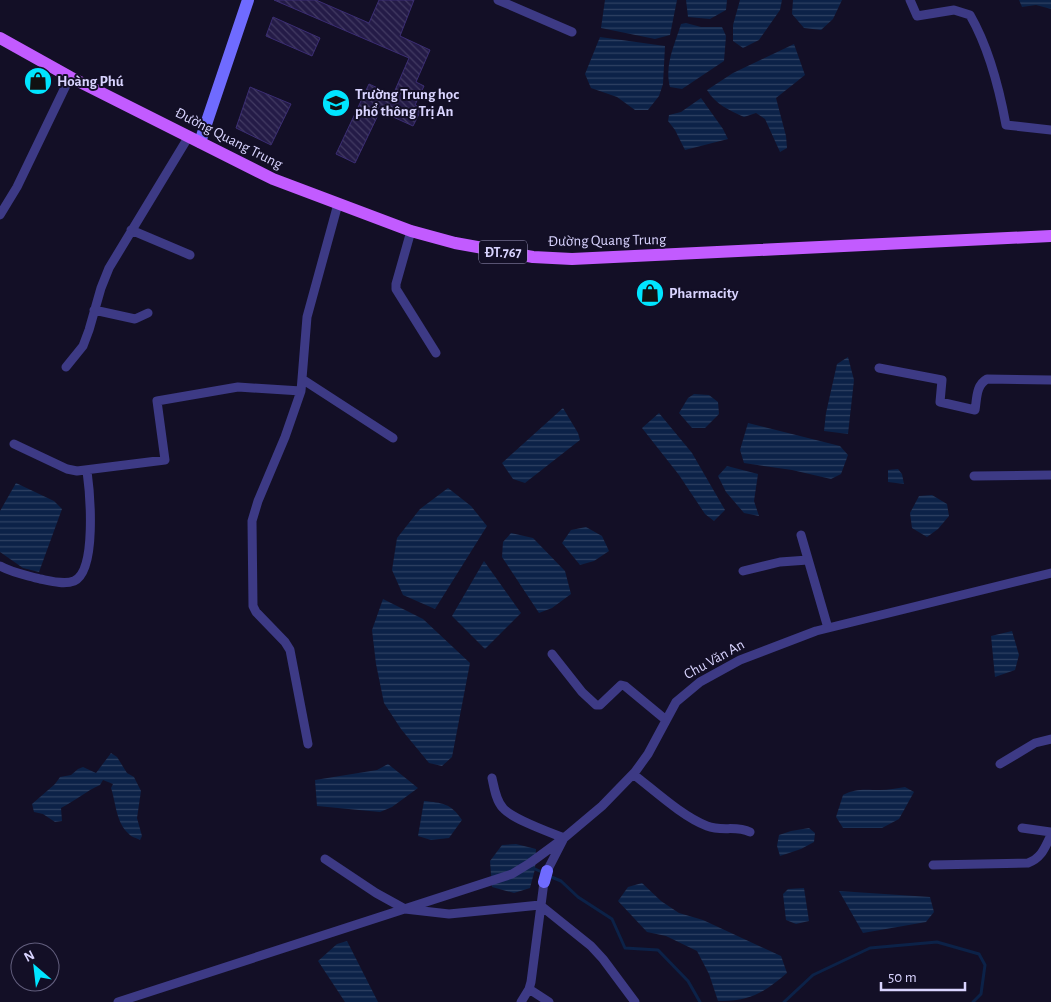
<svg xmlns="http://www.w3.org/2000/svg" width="1051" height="1002" font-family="'Alegreya Sans',sans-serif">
<defs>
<pattern id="water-rules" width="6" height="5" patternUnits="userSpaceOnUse" patternTransform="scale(1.25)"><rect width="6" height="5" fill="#0c2248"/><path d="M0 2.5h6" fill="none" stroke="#2f4163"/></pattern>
<pattern id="building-back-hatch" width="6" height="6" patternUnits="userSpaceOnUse" patternTransform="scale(1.25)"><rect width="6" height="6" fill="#241b47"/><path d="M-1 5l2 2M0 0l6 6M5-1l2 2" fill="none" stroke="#433b63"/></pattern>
</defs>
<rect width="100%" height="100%" fill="#130f26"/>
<path fill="url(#water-rules)" d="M 605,0 L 677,0 L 670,35 L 655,39 L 601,28 Z
M 686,0 L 727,0 L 726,10 L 710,19 L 688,17 Z
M 740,0 L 782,0 L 780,10 L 759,40 L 743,48 L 733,41 L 733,25 Z
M 793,0 L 842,0 L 833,19 L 821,30 L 804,28 L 792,14 Z
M 1019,0 L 1051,0 L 1051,9 L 1036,5 L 1022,7 Z
M 686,23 L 701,27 L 722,27 L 726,36 L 724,61 L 682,89 L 670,87 C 664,65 675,44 681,24 Z
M 600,37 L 665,46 L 663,84 L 659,96 L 648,110 L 635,110 L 617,97 L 591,88 L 585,74 Z
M 794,44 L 805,75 L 776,98 L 786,136 L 787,148 L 780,152 L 765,119 L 756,113 L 744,117 C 729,110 716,105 707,90 L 733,73 Z
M 701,98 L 723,129 L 728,139 L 685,150 L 675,130 L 668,121 L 669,115 L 681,112 Z
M 848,357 L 854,380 L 848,434 L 824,431 L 826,413 L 837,364 Z
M 694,394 L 709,395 L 718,402 L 719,414 L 705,428 L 692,428 L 679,413 L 688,398 Z
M 563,408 L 578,433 L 580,440 L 525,483 L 513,479 L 502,463 Z
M 659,413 L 692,453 L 725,510 L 714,521 L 705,514 L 679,475 L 642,428 Z
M 748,423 L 840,446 L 848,455 L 841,474 L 831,479 L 792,470 L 744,463 L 740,450 Z
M 727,466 L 758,474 L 754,501 L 759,516 L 744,513 L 726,492 L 718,476 Z
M 898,469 L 902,474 L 904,484 L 888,482 L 888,470 Z
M 16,483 L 54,501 L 62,509 L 39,572 L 23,568 L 0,552 L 0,511 Z
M 448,488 L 471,506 L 487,526 L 435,609 L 403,595 L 392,570 L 397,538 L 420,509 Z
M 932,495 L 947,504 L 949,516 L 938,529 L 927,537 L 912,528 L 910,513 L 919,496 Z
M 586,527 L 602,536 L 609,551 L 594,561 L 580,565 L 562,543 L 571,530 Z
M 511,533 L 533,538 L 565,571 L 571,594 L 552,608 L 539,613 L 502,557 L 503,542 Z
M 484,561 L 521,613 L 485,649 L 452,616 Z
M 383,599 L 423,619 L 470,663 L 452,757 L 442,766 L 429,763 L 401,729 L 384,703 L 376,664 L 372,630 Z
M 1012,631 L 1019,655 L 1015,670 L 995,677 L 991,636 Z
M 111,753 L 117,757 L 127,773 L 134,777 L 141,791 L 137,818 L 142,836 L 140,840 C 137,838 131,837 129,834 C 116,823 116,803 111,788 L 113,784 L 103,780 L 100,785 C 88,790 73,802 61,808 L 62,821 L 55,822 L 43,814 L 34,812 L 32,804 L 55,784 L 60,777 L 71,775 L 78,769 L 83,767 L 96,773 Z
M 388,764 L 418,788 L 392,807 L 380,812 L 317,806 L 315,780 L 377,770 Z
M 905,787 L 914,792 L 899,819 L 882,828 L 843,828 L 836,817 L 843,795 C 856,788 866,790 880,790 C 888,790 897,788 905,787 Z
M 424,801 C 442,803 451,803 462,820 L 449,838 L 431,840 L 418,836 Z
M 809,828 L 815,833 L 814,842 L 801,849 L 780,856 L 777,846 L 779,835 L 791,831 Z
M 516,844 L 536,849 L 535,869 L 530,888 L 514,893 L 492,887 L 490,861 L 502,845 Z
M 642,883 L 661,901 L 679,913 L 703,920 L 781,956 L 787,973 C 765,992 749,1002 718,1001 L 709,974 L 697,951 L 666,936 L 647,932 L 618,901 L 628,887 Z
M 804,888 L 809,921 L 796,924 L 786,920 L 783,894 L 788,889 Z
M 839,891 L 930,897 L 934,912 L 926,922 L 863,933 Z
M 347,941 L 378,1002 L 345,1002 L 318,961 L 337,944 Z"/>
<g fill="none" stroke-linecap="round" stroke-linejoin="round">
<path stroke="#0c2248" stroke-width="3" d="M 535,869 L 544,873
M 549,876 L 561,881 L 578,897 L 612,919 L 625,948 L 658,950 L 688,981 L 700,1002
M 784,1002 L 813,975 L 870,948 L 937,942 L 979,954 L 985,965 L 981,994 L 973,1002"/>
</g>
<path fill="url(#building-back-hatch)" stroke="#3b2d73" d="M 274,0 L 316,0 L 369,23 L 379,0 L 414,0 L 400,36 L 430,50 L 416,82 L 424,86 L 415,105 L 422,108 L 413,126 L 380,111 L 355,163 L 336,154 L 369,84 L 393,95 L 409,58 Z
M 273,17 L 320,38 L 312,56 L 266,36 Z
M 250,87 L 291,104 L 271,145 L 236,128 Z"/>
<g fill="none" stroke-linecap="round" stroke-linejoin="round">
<path stroke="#3d3a85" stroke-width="9" d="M 498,0 L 572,32
M 910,0 L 917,16 L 954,10 L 970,15 C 989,48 999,87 1006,125 L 1051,130
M 0,215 L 17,187 L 70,77
M 131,230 L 190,255
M 411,231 L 396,284 L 396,289 L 436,353
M 94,310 L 135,319 L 148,313
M 66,367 L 83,346 L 89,330 L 101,288 L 109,268 L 189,136
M 879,368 L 942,380 L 940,402 L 975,410 C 977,398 976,385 987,379 L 1051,380
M 302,379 L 393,438
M 14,444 L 67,469 L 77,471 L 165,460 L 157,401 L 238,387 L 301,391
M 974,476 L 1051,475
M 801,535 L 828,628
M 0,566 C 12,573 26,575 40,579 C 50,581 64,585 74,581 C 97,571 90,493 87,471
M 743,571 L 780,562 L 808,560
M 552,654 L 582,692 L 596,705 L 600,705 L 621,685 L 625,686 L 666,720
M 308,744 L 290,650 L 285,642 L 256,612 L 253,606 L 252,521 L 258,501 L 285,437 L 301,391 L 307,317 L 338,204
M 1000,764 L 1035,743 L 1051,739
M 633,774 C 655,791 683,817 707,826 C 722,832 736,825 750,832
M 1022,828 L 1051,832
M 325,859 L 376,893 L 405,909 L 449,914 L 540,905 L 591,946 L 603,959 L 635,1002
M 933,865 L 1028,863 C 1042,858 1045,847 1051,835
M 547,871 L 564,838 L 602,806 L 635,772 L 648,754 L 676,702 L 700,682 L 740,660 L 816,631 L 1051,573
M 529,989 L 549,1002
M 118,1002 L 512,874 L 530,863 L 564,838 C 549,832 512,819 503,808 C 496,801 494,787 492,778
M 521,1002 L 529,989 L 531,982 L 544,882"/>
<path stroke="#6f6bff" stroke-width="12" d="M 200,142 L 248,0
M 544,882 L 547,871"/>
<path stroke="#c25bff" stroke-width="12" d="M 0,38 L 70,77 L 273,179 L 411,231 L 455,243 L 533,257 L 572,259 L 1051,236"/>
</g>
<defs>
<symbol id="shop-disc" viewBox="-11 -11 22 22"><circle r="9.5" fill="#00e5ff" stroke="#130f26"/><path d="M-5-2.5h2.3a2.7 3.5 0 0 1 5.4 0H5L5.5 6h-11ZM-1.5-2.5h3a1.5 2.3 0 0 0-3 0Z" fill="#111"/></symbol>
<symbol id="school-disc" viewBox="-11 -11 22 22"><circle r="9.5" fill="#00e5ff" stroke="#130f26"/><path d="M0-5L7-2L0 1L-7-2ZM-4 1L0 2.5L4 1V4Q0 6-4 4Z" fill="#111"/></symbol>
</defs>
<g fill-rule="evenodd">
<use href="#shop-disc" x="22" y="65" width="32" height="32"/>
<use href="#school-disc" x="320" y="87" width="32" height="32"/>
<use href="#shop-disc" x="634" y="277" width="32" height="32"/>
</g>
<g text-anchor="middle" stroke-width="4" stroke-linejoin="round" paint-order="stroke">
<rect fill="#130f26" stroke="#9e99be" stroke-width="1" x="479" y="240.5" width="48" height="23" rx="4"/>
<g font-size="14" font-weight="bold" fill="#d9d4ff">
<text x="503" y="257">ĐT.767</text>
</g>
<g font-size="15" font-weight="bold" fill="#d9d4ff" stroke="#130f26" text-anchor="start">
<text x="57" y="86">Hoàng Phú</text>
<text x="355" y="99">Trường Trung học<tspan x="355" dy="17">phổ thông Trị An</tspan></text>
<text x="669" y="298">Pharmacity</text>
</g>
<g font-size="15" fill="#d9d4ff" stroke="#130f26">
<text transform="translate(229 138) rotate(27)" y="5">Đường Quang Trung</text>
<text transform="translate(607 240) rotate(-1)" y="5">Đường Quang Trung</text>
<text transform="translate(714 659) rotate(-29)" y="5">Chu Văn An</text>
</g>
</g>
<g transform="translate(35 967) rotate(332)"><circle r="24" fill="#130f26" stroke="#625e7d"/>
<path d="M0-4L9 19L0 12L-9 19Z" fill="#00e5ff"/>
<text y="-8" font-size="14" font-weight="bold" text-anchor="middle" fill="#d9d4ff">N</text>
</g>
<path d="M881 982v8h84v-8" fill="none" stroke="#d9d4ff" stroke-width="2.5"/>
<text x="888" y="982" font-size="15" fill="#d9d4ff" stroke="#130f26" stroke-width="4" paint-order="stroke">50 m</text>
</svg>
